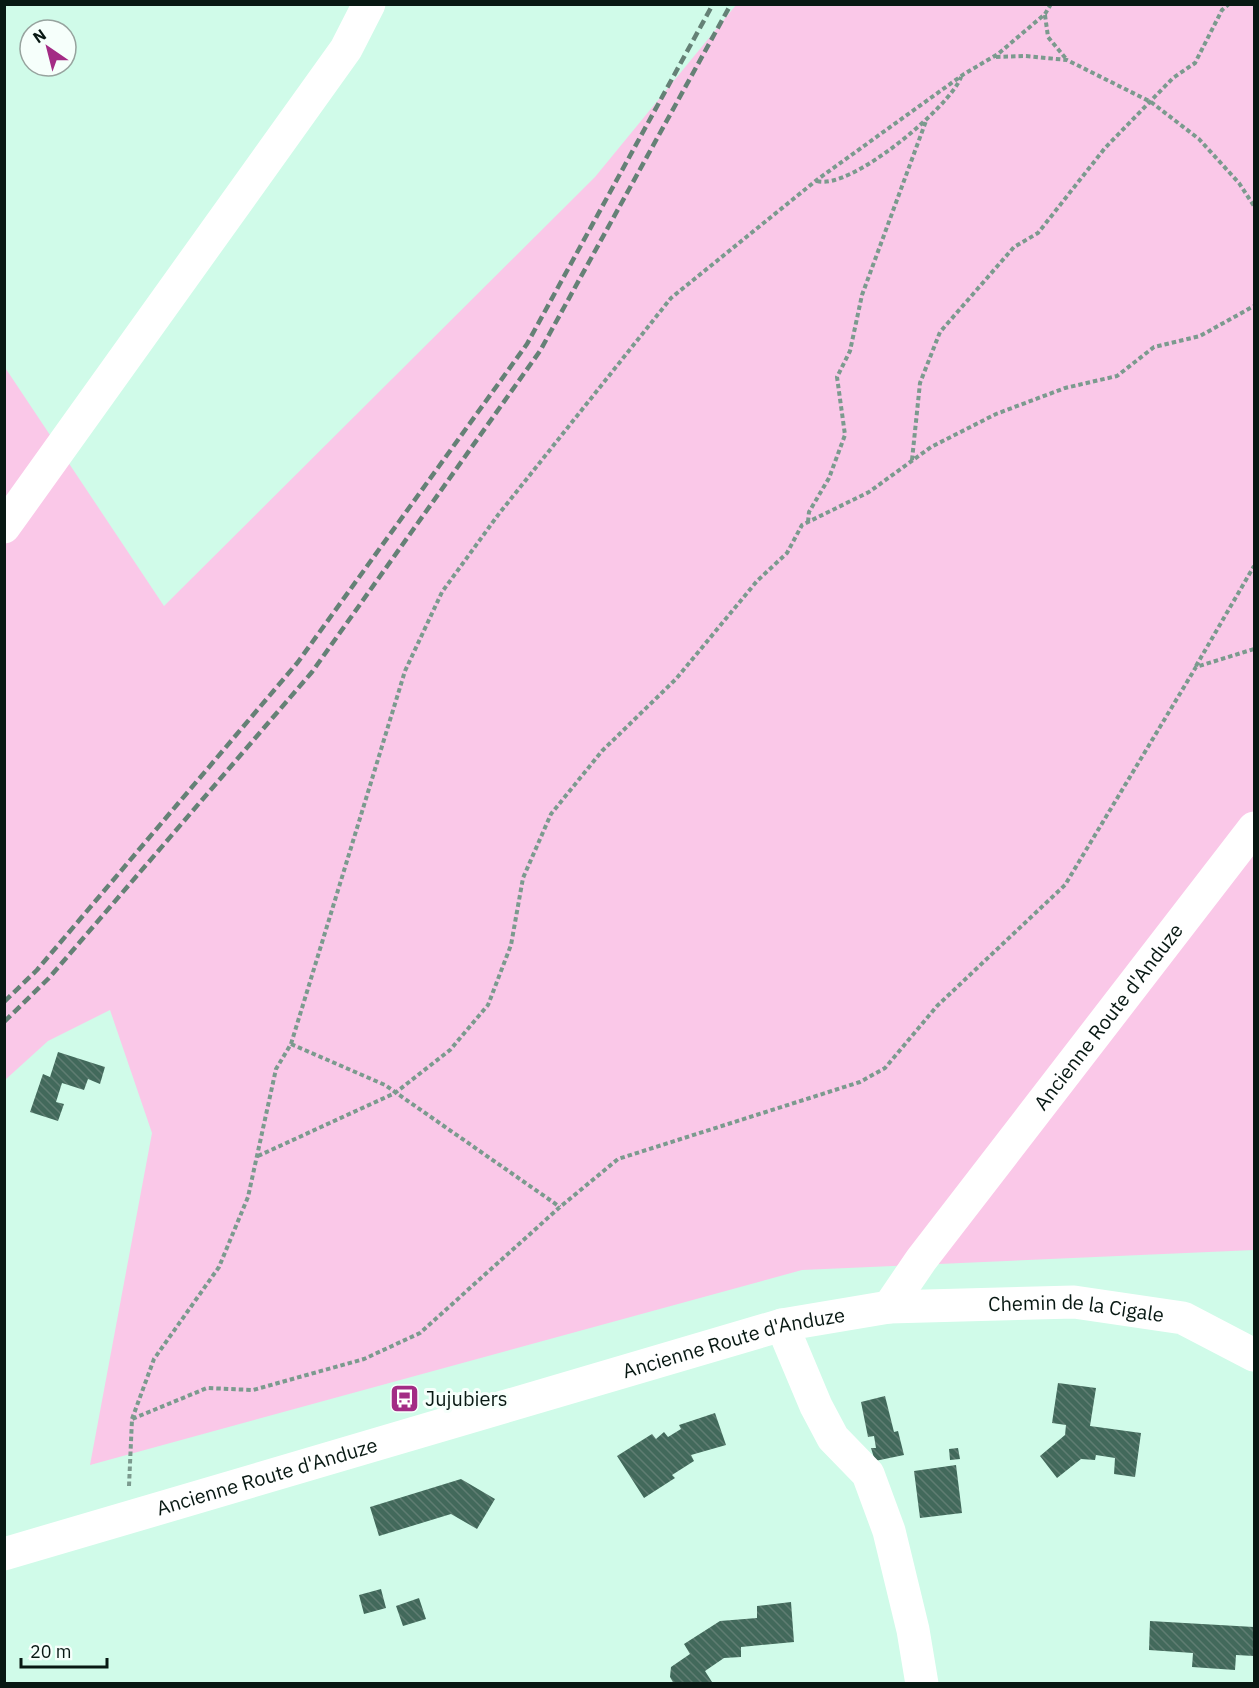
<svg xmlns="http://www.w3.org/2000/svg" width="1259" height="1688" font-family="'IBM Plex Sans',sans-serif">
<defs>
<pattern id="building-back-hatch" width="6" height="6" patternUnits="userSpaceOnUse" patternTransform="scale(1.5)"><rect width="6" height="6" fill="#42695b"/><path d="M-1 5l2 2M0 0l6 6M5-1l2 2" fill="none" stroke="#5f7d72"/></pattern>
</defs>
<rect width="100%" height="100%" fill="#d0fbe9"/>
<path fill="#fac8e8" d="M 736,5 L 1254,5 L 1254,1250 L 802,1270 L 90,1465 L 152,1133 L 110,1010 L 48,1041 L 5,1080 L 4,366 L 164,606 L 595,177 Z"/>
<path fill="url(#building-back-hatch)" d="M 58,1052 L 105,1067 L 100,1084 L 88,1079 L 84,1090 L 62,1083 L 56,1102 L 64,1104 L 58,1121 L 30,1112 L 43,1074 L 50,1077 Z
M 1058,1383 L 1096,1388 L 1090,1426 L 1141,1433 L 1135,1477 L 1114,1474 L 1115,1458 L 1096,1455 L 1095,1460 L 1081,1459 L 1057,1478 L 1040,1456 L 1065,1435 L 1066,1425 L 1052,1423 Z
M 885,1396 L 894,1432 L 898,1431 L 904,1455 L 875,1461 L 871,1448 L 876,1448 L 874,1436 L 868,1437 L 861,1402 Z
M 715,1413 L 726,1445 L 691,1455 L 694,1461 L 672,1475 L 675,1478 L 644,1498 L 617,1456 L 652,1434 L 656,1439 L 664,1432 L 668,1437 L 681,1429 L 679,1425 Z
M 958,1448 L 960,1459 L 950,1460 L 949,1449 Z
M 956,1465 L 962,1513 L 920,1518 L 914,1471 Z
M 461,1479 L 495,1499 L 477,1529 L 451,1514 L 379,1536 L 370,1507 Z
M 381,1589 L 386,1608 L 364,1614 L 359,1595 Z
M 419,1598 L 426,1619 L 403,1626 L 396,1606 Z
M 791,1602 L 794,1642 L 741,1647 L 741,1657 L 724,1658 L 705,1671 L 712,1682 L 709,1684 L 674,1684 L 670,1677 L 671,1667 L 690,1654 L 684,1644 L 720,1621 L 757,1618 L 757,1606 Z
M 1150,1621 L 1254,1627 L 1254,1656 L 1236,1655 L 1235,1670 L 1192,1667 L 1193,1653 L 1149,1650 Z"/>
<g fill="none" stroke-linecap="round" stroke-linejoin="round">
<path stroke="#7b9a8e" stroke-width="4" stroke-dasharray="4.5 3" stroke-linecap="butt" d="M 1045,15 L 1048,37 L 1067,60
M 996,57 L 1026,56 L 1067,60 L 1151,102 L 1199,139 L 1239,183 L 1254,206
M 817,181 C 850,191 950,107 961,77
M 912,460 L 920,383 L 940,332 L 1014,247 L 1038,233 L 1105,148 L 1173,78 L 1195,63 L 1222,10 L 1229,4
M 808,522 L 809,512 L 829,478 L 845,435 L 837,377 L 850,351 L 862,295 L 926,121
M 1196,666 L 1254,566
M 291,1044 L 385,1085 L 560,1207
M 258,1156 L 395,1093 L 450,1050 L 488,1005 L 511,945 L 523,878 L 551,814 L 602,751 L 676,679 L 757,581 L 787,553 L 802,525 L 869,492 L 931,447 L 996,414 L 1065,388 L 1117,376 L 1154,347 L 1200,336 L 1254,306
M 132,1419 L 154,1359 L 219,1267 L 248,1197 L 276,1069 L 291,1044 L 405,671 L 442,592 L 498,515 L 671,298 L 818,179 L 964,74 L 998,54 L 1045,14 L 1051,4
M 129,1486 L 132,1419 L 207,1388 L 253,1390 L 364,1359 L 420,1333 L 560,1207 L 618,1159 L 860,1082 L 885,1068 L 937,1006 L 1065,885 L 1196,667 L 1254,649"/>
<g stroke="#fff" stroke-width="33">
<path id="s1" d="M 889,1307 L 921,1260 L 1254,828"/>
<path d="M 782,1325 L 816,1406 L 833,1438 L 868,1474 L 889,1531 L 913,1630 L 922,1684"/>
<path id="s2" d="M 4,1554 L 782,1325 L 889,1307 L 1074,1302 L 1183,1318 L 1254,1355"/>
</g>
<path stroke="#fff" stroke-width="33" d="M 4,527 L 346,49 L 369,4"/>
<path stroke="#658176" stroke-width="4.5" stroke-dasharray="9 4.5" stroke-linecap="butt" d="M 4,1002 L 37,970 L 298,662 L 527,344 L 713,4
M 4,1022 L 49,978 L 312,672 L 540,351 L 731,4"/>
</g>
<defs>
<symbol id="bus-square" viewBox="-11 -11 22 22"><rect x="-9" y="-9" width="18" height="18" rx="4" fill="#a32c85" stroke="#f6fffb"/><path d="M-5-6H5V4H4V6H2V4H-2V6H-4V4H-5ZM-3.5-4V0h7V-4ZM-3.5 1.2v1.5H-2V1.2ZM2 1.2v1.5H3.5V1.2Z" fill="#fff"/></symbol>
</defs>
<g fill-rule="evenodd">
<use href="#bus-square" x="388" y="1382" width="33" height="33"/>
</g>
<g text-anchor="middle" stroke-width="6" stroke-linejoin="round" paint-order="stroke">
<g font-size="20" fill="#081813" stroke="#f6fffb">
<text dy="7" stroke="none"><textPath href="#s1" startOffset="364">Ancienne Route d'Anduze</textPath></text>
<text dy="7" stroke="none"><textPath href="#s2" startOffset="1107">Chemin de la Cigale</textPath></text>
<text dy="7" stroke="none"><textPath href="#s2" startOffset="760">Ancienne Route d'Anduze</textPath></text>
<text dy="7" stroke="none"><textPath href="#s2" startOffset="274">Ancienne Route d'Anduze</textPath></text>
</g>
<g font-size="20" fill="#081813" stroke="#f6fffb" text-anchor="start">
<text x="425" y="1406">Jujubiers</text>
</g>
</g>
<rect width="1259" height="1688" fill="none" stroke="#081813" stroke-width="12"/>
<g transform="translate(48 48) rotate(325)"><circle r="28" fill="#f6fffb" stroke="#97a39e" stroke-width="1.5"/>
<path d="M0-4.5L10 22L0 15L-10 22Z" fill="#a32c85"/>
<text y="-9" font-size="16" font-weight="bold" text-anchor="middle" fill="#081813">N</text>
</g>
<path d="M21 1658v9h86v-9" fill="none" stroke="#081813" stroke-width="3"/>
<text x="30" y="1658" font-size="18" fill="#081813" stroke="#f6fffb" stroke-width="4.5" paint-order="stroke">20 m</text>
</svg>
